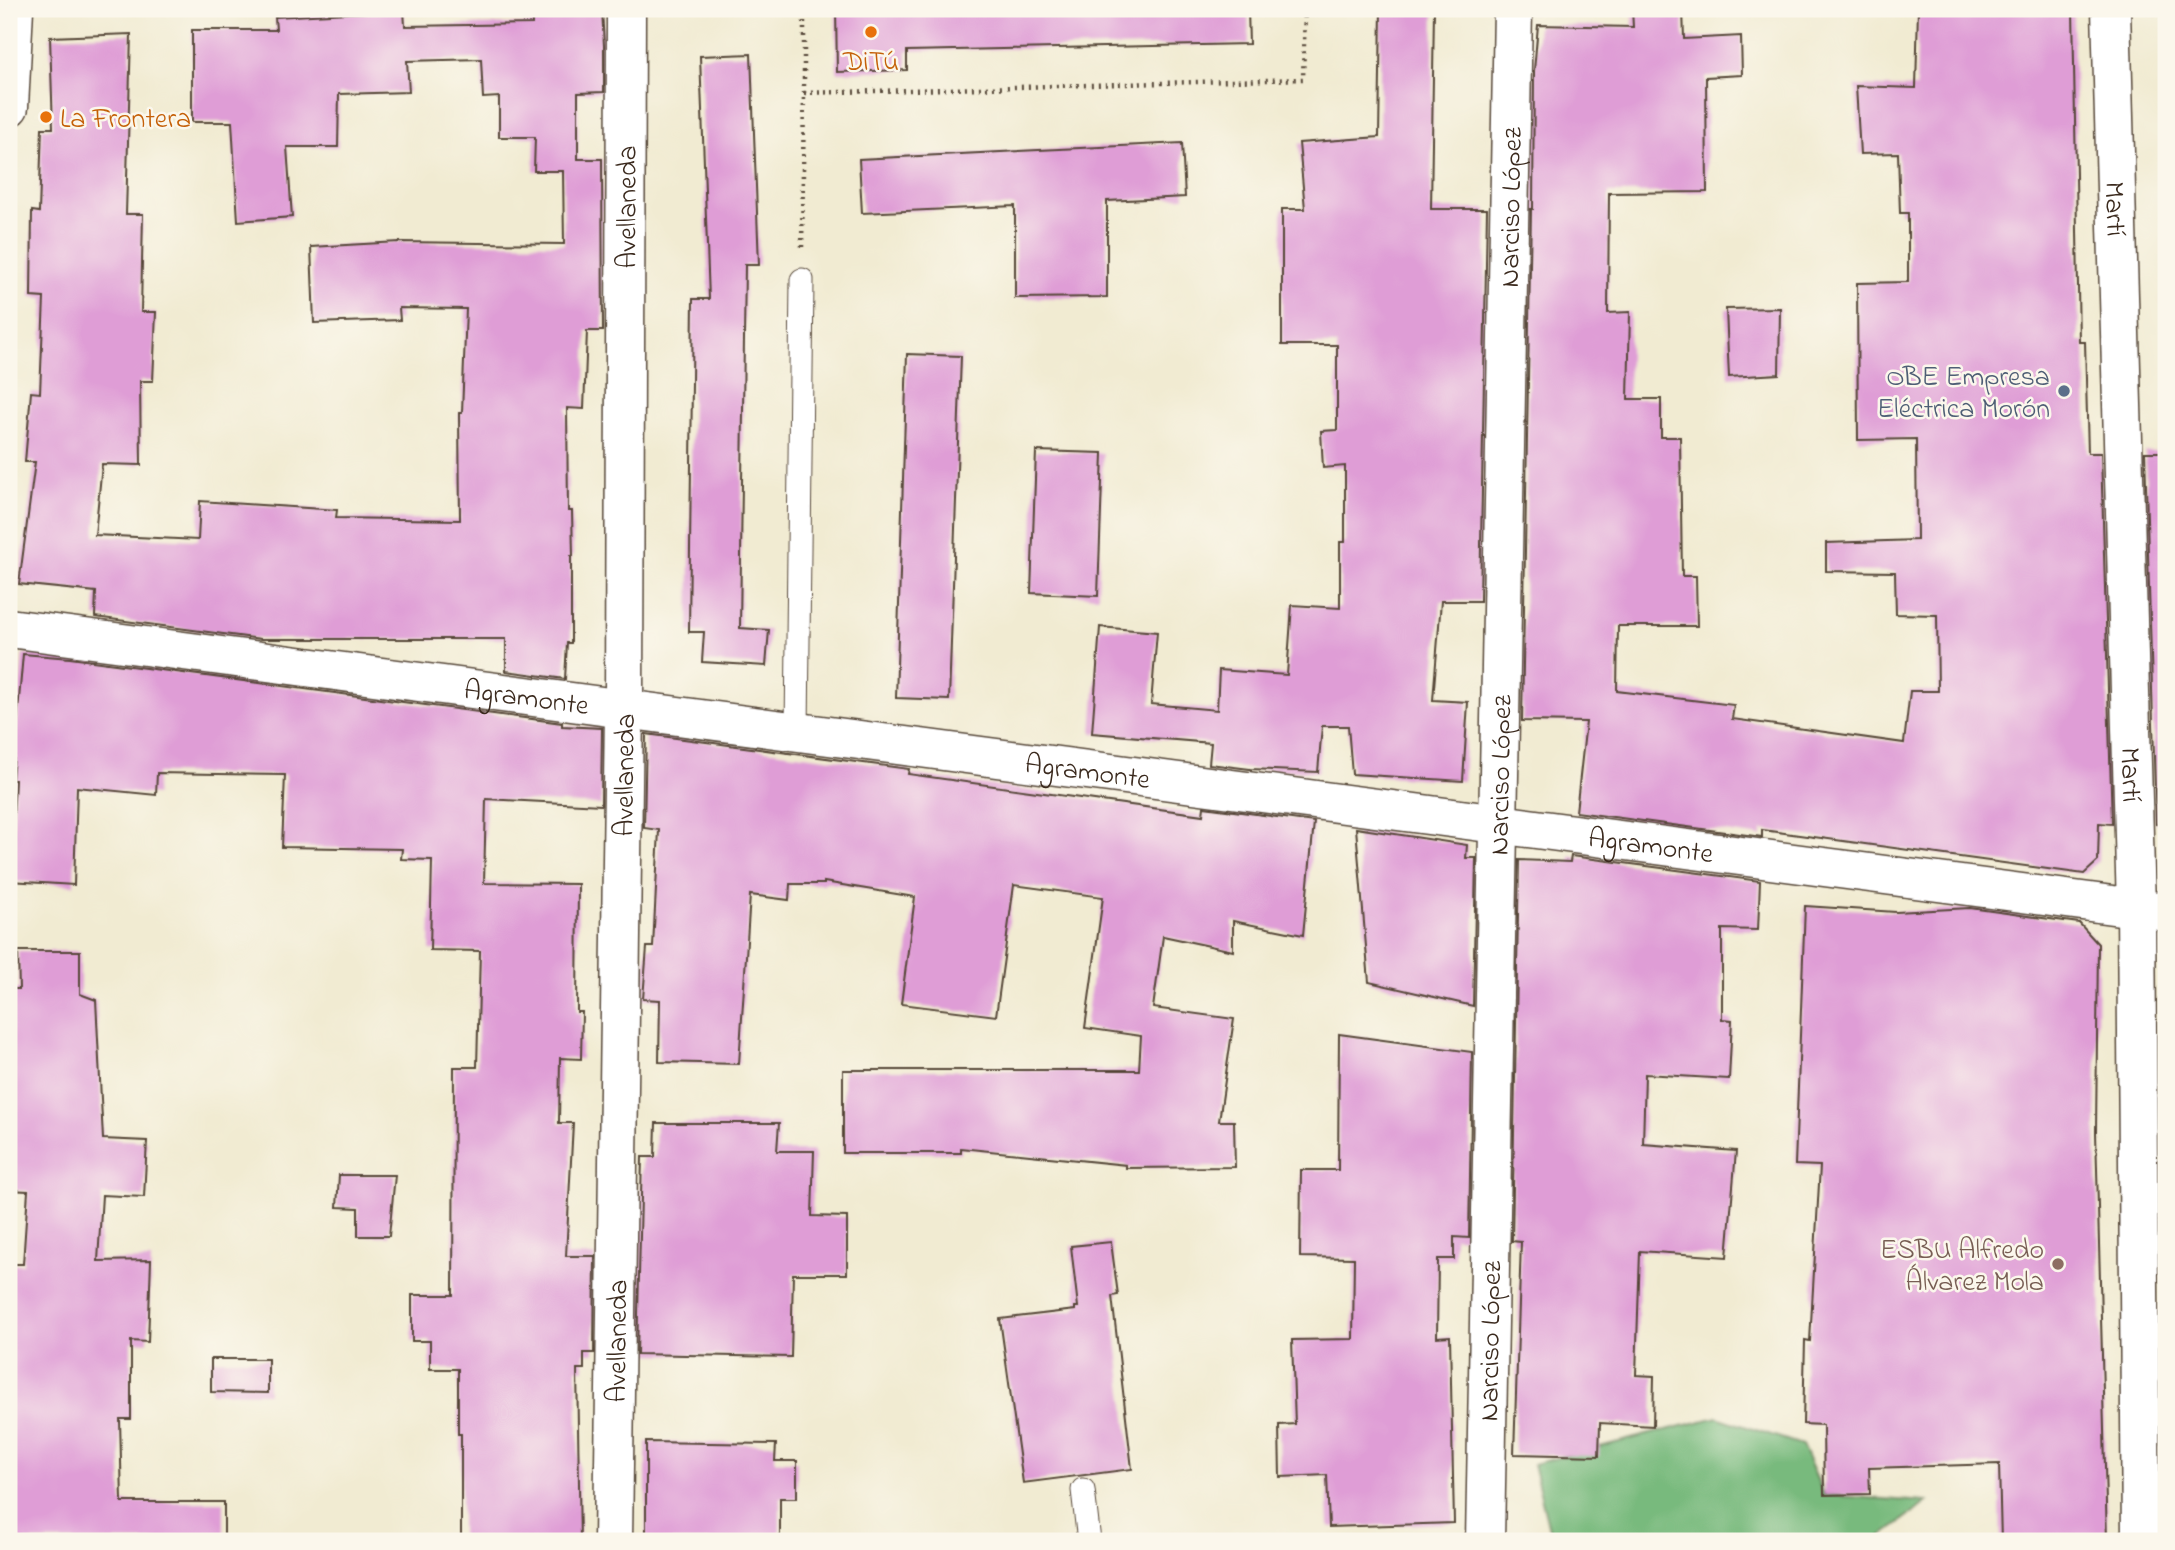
<svg xmlns="http://www.w3.org/2000/svg" width="2175" height="1550" font-family="'Indie Flower',sans-serif">
<rect width="100%" height="100%" fill="#fbf7ec"/>
<filter id="ink" filterUnits="userSpaceOnUse"><feTurbulence type="fractalNoise" baseFrequency=".0143" numOctaves="2"/><feDisplacementMap in="SourceGraphic" scale="14" xChannelSelector="R" yChannelSelector="G"/><feConvolveMatrix kernelMatrix="1 2 1 2 8 2 1 2 1" color-interpolation-filters="sRGB"/></filter>
<filter id="wash" filterUnits="userSpaceOnUse"><feTurbulence type="fractalNoise" baseFrequency=".00686" numOctaves="4" result="noise"/><feDisplacementMap in="SourceGraphic" scale="28" xChannelSelector="R" yChannelSelector="G"/><feGaussianBlur stdDeviation="1.57" result="paint"/><feColorMatrix in="noise" values="0 0 0 0 0 0 0 0 0 0 0 0 0 0 0 0 0 1.4 0 .05"/><feComposite in="paint" operator="in"/></filter>
<g filter="url(#wash)">
<rect width="100%" height="100%" fill="#f1ebd2"/>
<path fill="#78ba7d" stroke="#5a724e" stroke-width="2" d="M 1717,1417 L 1802,1445 L 1824,1495 L 1927,1502 L 1875,1541 L 1552,1541 L 1533,1464 Z"/>
<g id="blocks">
<path fill="#df9dd6" d="M 531,9 L 602,9 L 604,46 L 604,92 L 578,93 L 578,159 L 602,159 L 603,331 L 587,331 L 584,409 L 567,408 L 568,511 L 572,511 L 573,556 L 571,556 L 571,643 L 567,643 L 565,679 L 506,671 L 506,639 L 261,639 L 95,617 L 96,592 L 19,584 L 35,462 L 25,462 L 31,392 L 40,393 L 44,298 L 31,297 L 32,211 L 39,212 L 42,128 L 53,128 L 50,37 L 131,34 L 126,214 L 143,214 L 141,312 L 156,312 L 153,381 L 140,381 L 141,465 L 102,464 L 95,535 L 198,540 L 200,501 L 337,510 L 336,518 L 460,520 L 459,413 L 462,413 L 466,309 L 399,308 L 400,320 L 314,323 L 311,247 L 399,242 L 564,244 L 563,171 L 534,171 L 535,137 L 499,137 L 499,97 L 483,98 L 481,59 L 407,61 L 409,92 L 339,94 L 338,147 L 287,147 L 292,217 L 238,221 L 232,122 L 192,122 L 192,30 L 276,30 L 275,17 L 404,10 L 405,26 L 532,24 Z
M 836,9 L 1248,9 L 1249,44 L 907,51 L 907,70 L 837,72 Z
M 1381,9 L 1434,9 L 1431,209 L 1487,209 L 1480,601 L 1441,601 L 1433,700 L 1468,702 L 1463,781 L 1352,774 L 1348,726 L 1322,726 L 1318,772 L 1250,769 L 1209,764 L 1211,743 L 1092,733 L 1100,627 L 1157,632 L 1151,704 L 1217,710 L 1219,670 L 1287,675 L 1292,605 L 1340,608 L 1340,542 L 1345,542 L 1345,466 L 1323,468 L 1321,431 L 1337,430 L 1337,345 L 1282,345 L 1282,209 L 1305,209 L 1299,143 L 1379,137 Z
M 1632,9 L 1683,9 L 1684,39 L 1741,36 L 1742,75 L 1706,77 L 1707,192 L 1609,193 L 1608,313 L 1630,312 L 1628,399 L 1661,399 L 1661,437 L 1680,437 L 1682,576 L 1696,576 L 1697,626 L 1618,626 L 1617,691 L 1734,705 L 1732,719 L 1904,743 L 1910,691 L 1938,691 L 1937,615 L 1896,614 L 1895,572 L 1826,571 L 1826,543 L 1917,540 L 1916,439 L 1858,440 L 1857,283 L 1908,282 L 1908,213 L 1900,213 L 1898,153 L 1860,154 L 1856,86 L 1916,88 L 1918,9 L 2073,9 L 2079,342 L 2085,342 L 2088,453 L 2101,453 L 2112,824 L 2099,823 L 2098,861 L 2084,874 L 1762,830 L 1762,837 L 1576,812 L 1586,722 L 1522,721 L 1531,209 L 1533,209 L 1534,71 L 1538,25 L 1633,27 Z
M 751,54 L 759,265 L 745,265 L 740,628 L 769,630 L 766,666 L 702,662 L 704,632 L 689,632 L 693,299 L 709,299 L 700,56 Z
M 1182,143 L 1185,197 L 1107,201 L 1107,297 L 1015,298 L 1015,206 L 862,213 L 859,159 Z
M 1780,308 L 1779,374 L 1729,377 L 1726,309 Z
M 907,354 L 961,356 L 949,700 L 896,698 Z
M 1036,451 L 1103,453 L 1098,596 L 1031,593 Z
M 2145,452 L 2166,452 L 2166,825 L 2156,824 Z
M 23,654 L 70,658 L 562,723 L 562,726 L 602,728 L 601,805 L 486,799 L 484,883 L 578,884 L 577,1012 L 582,1012 L 581,1059 L 560,1058 L 559,1123 L 573,1123 L 566,1256 L 595,1256 L 594,1353 L 584,1353 L 584,1369 L 577,1369 L 580,1541 L 461,1541 L 461,1434 L 458,1434 L 458,1369 L 430,1369 L 430,1341 L 412,1341 L 412,1295 L 453,1295 L 454,1067 L 477,1067 L 480,951 L 430,950 L 432,860 L 401,859 L 402,849 L 282,847 L 285,775 L 157,773 L 156,795 L 77,787 L 74,885 L 10,881 L 15,780 L 12,780 Z
M 646,734 L 909,769 L 908,774 L 1203,815 L 1204,807 L 1314,822 L 1303,935 L 1233,921 L 1233,951 L 1163,936 L 1153,1008 L 1234,1019 L 1219,1121 L 1234,1121 L 1235,1167 L 1126,1168 L 1126,1165 L 961,1148 L 961,1153 L 843,1153 L 843,1070 L 1139,1070 L 1141,1036 L 1085,1028 L 1103,897 L 1014,885 L 996,1016 L 901,1004 L 915,897 L 824,882 L 824,884 L 790,884 L 789,900 L 750,895 L 739,1064 L 659,1062 L 660,1000 L 643,999 L 647,947 L 653,947 L 659,830 L 644,828 Z
M 1356,828 L 1467,845 L 1466,858 L 1476,858 L 1473,1006 L 1369,982 Z
M 1571,856 L 1760,881 L 1758,930 L 1722,929 L 1722,1019 L 1732,1020 L 1729,1079 L 1645,1074 L 1643,1144 L 1736,1151 L 1727,1257 L 1640,1251 L 1636,1375 L 1654,1376 L 1653,1426 L 1600,1423 L 1599,1456 L 1514,1454 L 1521,1242 L 1512,1241 L 1519,860 L 1570,862 Z
M 1805,906 L 1896,912 L 1970,908 L 2079,923 L 2098,944 L 2096,1132 L 2107,1541 L 2001,1541 L 1999,1464 L 1869,1468 L 1870,1494 L 1824,1495 L 1823,1425 L 1803,1424 L 1805,1340 L 1810,1341 L 1820,1166 L 1795,1165 Z
M 18,951 L 80,951 L 80,994 L 96,1000 L 103,1139 L 147,1141 L 144,1197 L 102,1195 L 98,1261 L 151,1260 L 148,1342 L 131,1341 L 131,1419 L 120,1419 L 122,1502 L 224,1502 L 224,1541 L 9,1541 L 10,1264 L 23,1264 L 28,1191 L 9,1190 L 11,1139 L 9,1138 L 9,989 L 19,989 Z
M 1339,1034 L 1472,1052 L 1469,1238 L 1454,1237 L 1454,1259 L 1438,1259 L 1437,1337 L 1450,1336 L 1454,1523 L 1329,1527 L 1327,1475 L 1280,1477 L 1279,1425 L 1295,1424 L 1292,1340 L 1353,1339 L 1354,1258 L 1300,1257 L 1301,1170 L 1338,1170 Z
M 656,1123 L 779,1123 L 777,1151 L 814,1151 L 812,1216 L 847,1217 L 847,1274 L 793,1274 L 791,1357 L 637,1354 L 642,1157 L 655,1157 Z
M 339,1175 L 395,1175 L 389,1236 L 358,1236 L 358,1208 L 337,1207 Z
M 1111,1242 L 1118,1295 L 1112,1296 L 1132,1469 L 1023,1483 L 1000,1319 L 1075,1310 L 1075,1307 L 1078,1307 L 1071,1246 Z
M 211,1359 L 268,1359 L 268,1393 L 211,1392 Z
M 646,1442 L 776,1444 L 775,1461 L 797,1461 L 797,1498 L 780,1498 L 780,1541 L 646,1541 Z"/>
</g>
</g>
<g filter="url(#ink)">
<use href="#blocks" fill-opacity="0" stroke="#564739" stroke-width="2"/>
<g fill="none" stroke-linecap="round" stroke-linejoin="round">
<defs>
<path id="service" d="M 797,731 L 802,280
M 1083,1490 L 1089,1541"/>
<g id="minor">
<path d="M 9,107 L 14,9"/>
<path id="s1" d="M 9,628 L 2166,912"/>
<path id="s2" d="M 613,1541 L 624,709 L 626,9"/>
</g>
<g id="secondary">
<path id="s3" d="M 2111,9 L 2136,908 L 2141,1541"/>
<path id="s4" d="M 1485,1541 L 1513,9"/>
</g>
</defs>
<use href="#service" stroke="#564739" stroke-width="25"/>
<use href="#minor" stroke="#564739" stroke-width="41"/>
<use href="#secondary" stroke="#564739" stroke-width="41"/>
<path stroke="#564739" stroke-width="4.5" stroke-dasharray="2 5" stroke-linecap="butt" d="M 804,93 L 804,9
M 802,247 L 804,93 L 1303,79 L 1305,9"/>
<use href="#service" stroke="#fff" stroke-width="23"/>
<use href="#minor" stroke="#fff" stroke-width="38"/>
<use href="#secondary" stroke="#fff" stroke-width="38"/>
</g>
</g>
<g fill="#e8710a" stroke="#fbf7ec" stroke-width="2.5">
<circle cx="871" cy="32" r="7"/>
<circle cx="46" cy="117" r="7"/>
</g>
<circle fill="#5c6f8a" stroke="#fbf7ec" stroke-width="2.5" cx="2064" cy="391" r="7"/>
<circle fill="#8d6e63" stroke="#fbf7ec" stroke-width="2.5" cx="2058" cy="1264" r="7"/>
<g text-anchor="middle" stroke-width="5" stroke-linejoin="round" paint-order="stroke">
<g font-size="28" fill="#c56008" stroke="#fbf7ec">
<text x="871" y="70">DiTú</text>
<text x="60" y="127" text-anchor="start">La Frontera</text>
</g>
<g font-size="28" fill="#3b2a1e" stroke="#fbf7ec">
<text dy="10" stroke="none"><textPath href="#s2" startOffset="1334">Avellaneda</textPath></text>
<text dy="10" stroke="none"><textPath href="#s4" startOffset="1334">Narciso López</textPath></text>
<text dy="10" stroke="none"><textPath href="#s3" startOffset="200">Martí</textPath></text>
<text dy="10" stroke="none"><textPath href="#s1" startOffset="522">Agramonte</textPath></text>
<text dy="10" stroke="none"><textPath href="#s1" startOffset="1088">Agramonte</textPath></text>
<text dy="10" stroke="none"><textPath href="#s2" startOffset="766">Avellaneda</textPath></text>
<text dy="10" stroke="none"><textPath href="#s4" startOffset="766">Narciso López</textPath></text>
<text dy="10" stroke="none"><textPath href="#s3" startOffset="766">Martí</textPath></text>
<text dy="10" stroke="none"><textPath href="#s1" startOffset="1656">Agramonte</textPath></text>
<text dy="10" stroke="none"><textPath href="#s2" startOffset="200">Avellaneda</textPath></text>
<text dy="10" stroke="none"><textPath href="#s4" startOffset="200">Narciso López</textPath></text>
</g>
<g font-size="28" fill="#4e5e75" stroke="#fbf7ec" text-anchor="end">
<text x="2050" y="385">OBE Empresa<tspan x="2050" dy="32">Eléctrica Morón</tspan></text>
</g>
<g font-size="28" fill="#785e54" stroke="#fbf7ec" text-anchor="end">
<text x="2044" y="1258">ESBU Alfredo<tspan x="2044" dy="32">Álvarez Mola</tspan></text>
</g>
</g>
<rect width="2175" height="1550" fill="none" stroke="#fbf7ec" stroke-width="35"/>
</svg>
